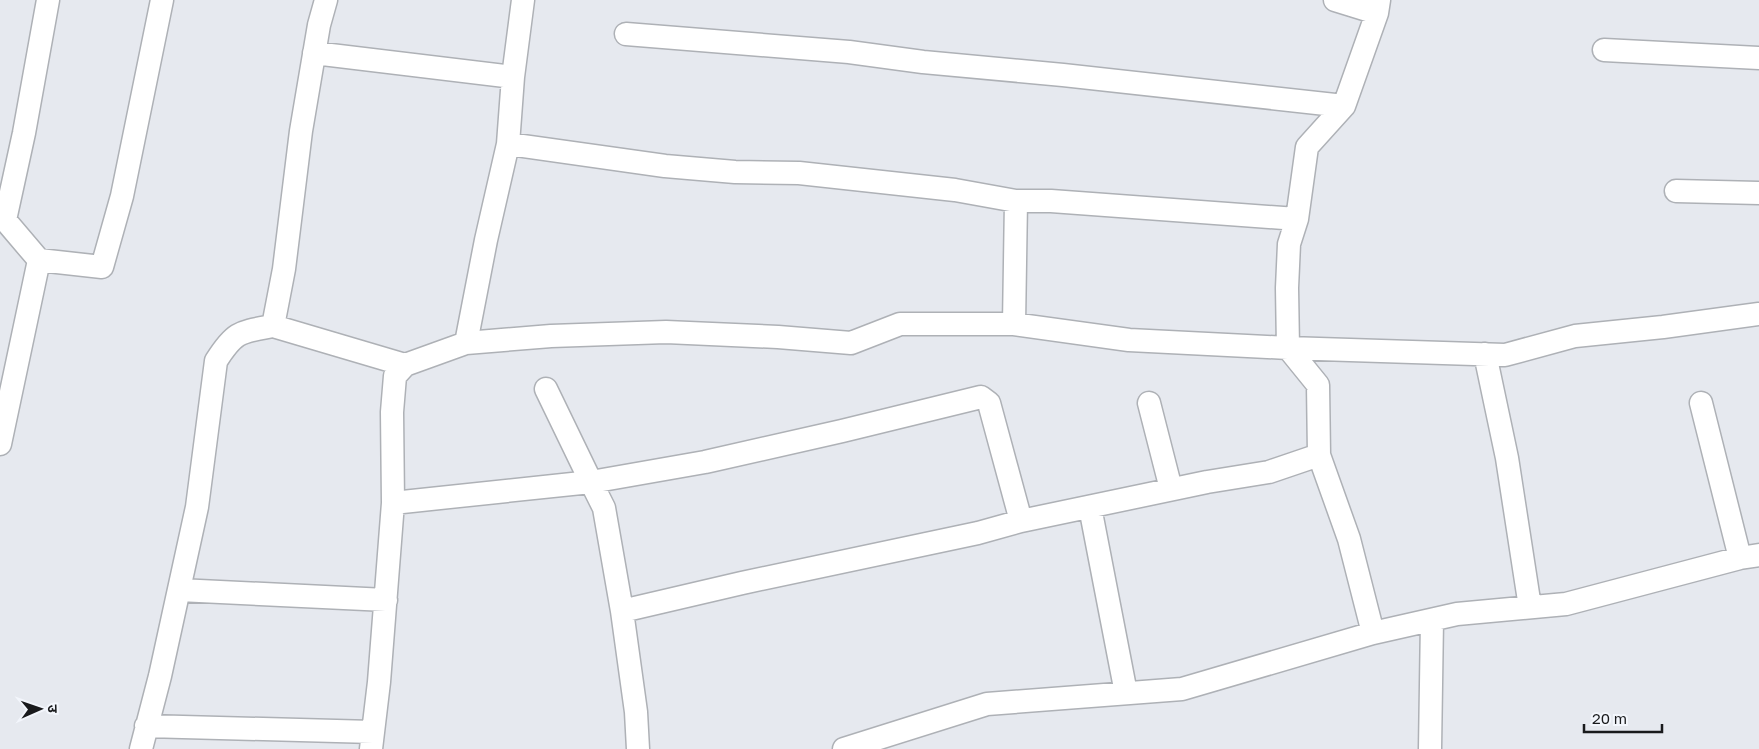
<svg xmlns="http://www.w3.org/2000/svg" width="1759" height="749" font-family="'Golos Text','Noto Sans Devanagari',sans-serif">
<rect width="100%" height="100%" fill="#e6e9ef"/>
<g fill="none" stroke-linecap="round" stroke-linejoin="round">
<defs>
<path id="minor" d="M 1335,0 L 1377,13
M 626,34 L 849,52 L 923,62 L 1063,75 L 1344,106
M 1604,50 L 1759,58
M 314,53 L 513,77
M 508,144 L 665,166 L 735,172 L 799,173 L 955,190 L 1016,201 L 1051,201 L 1297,219
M 1676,191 L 1759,193
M 39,260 L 5,220 L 24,133 L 48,0
M 1014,324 L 1016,201
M 273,326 L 405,365
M 466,343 L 551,336 L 666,332 L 778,337 L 851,343 L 900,324 L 1014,324 L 1129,340 L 1288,348 L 1287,288 L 1289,244 L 1297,219 L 1307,147 L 1344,106 L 1377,13 L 1379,0
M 1485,354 L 1507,458 L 1530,607
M 546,389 L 591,482 L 705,462 L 842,431 L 981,397 L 989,403 L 1021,521
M 1149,403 L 1171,489
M 1701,403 L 1740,558
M 0,444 L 39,260 L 102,267 L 122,196 L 162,0
M 393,503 L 591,482 L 604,508 L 622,611
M 1090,507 L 1126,693
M 179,590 L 386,600
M 1373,633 L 1349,539 L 1319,455 L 1318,385 L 1288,348 L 1505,355 L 1575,336 L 1663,327 L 1759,314
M 146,726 L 373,732
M 141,749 L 160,676 L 197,507 L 216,361 C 235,331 240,332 273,326 L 284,269 L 301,131 L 319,25 L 326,0
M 371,749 L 379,682 L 393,503 L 392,412 L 395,376 L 405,365 L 466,343 L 486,240 L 508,144 L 513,77 L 523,0
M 638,749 L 636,712 L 622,611 L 742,583 L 978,533 L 1021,521 L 1207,482 L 1269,472 L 1319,455
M 844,749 L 987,704 L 1182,689 L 1373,633 L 1457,614 L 1566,604 L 1740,558 L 1759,555
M 1430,749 L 1432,620"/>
</defs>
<use href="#minor" stroke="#aeb1b6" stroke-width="25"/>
<use href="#minor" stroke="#fff" stroke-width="22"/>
</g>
<g transform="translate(40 709) rotate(88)" stroke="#f3f6fc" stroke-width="4" paint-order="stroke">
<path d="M0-4L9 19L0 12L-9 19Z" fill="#191a1c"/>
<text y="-8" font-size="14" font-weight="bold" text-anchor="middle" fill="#191a1c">उ</text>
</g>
<path d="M1584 724v8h78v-8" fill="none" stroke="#191a1c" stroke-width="2.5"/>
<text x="1592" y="724" font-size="15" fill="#191a1c" stroke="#f3f6fc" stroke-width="4" paint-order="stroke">20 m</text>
</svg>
